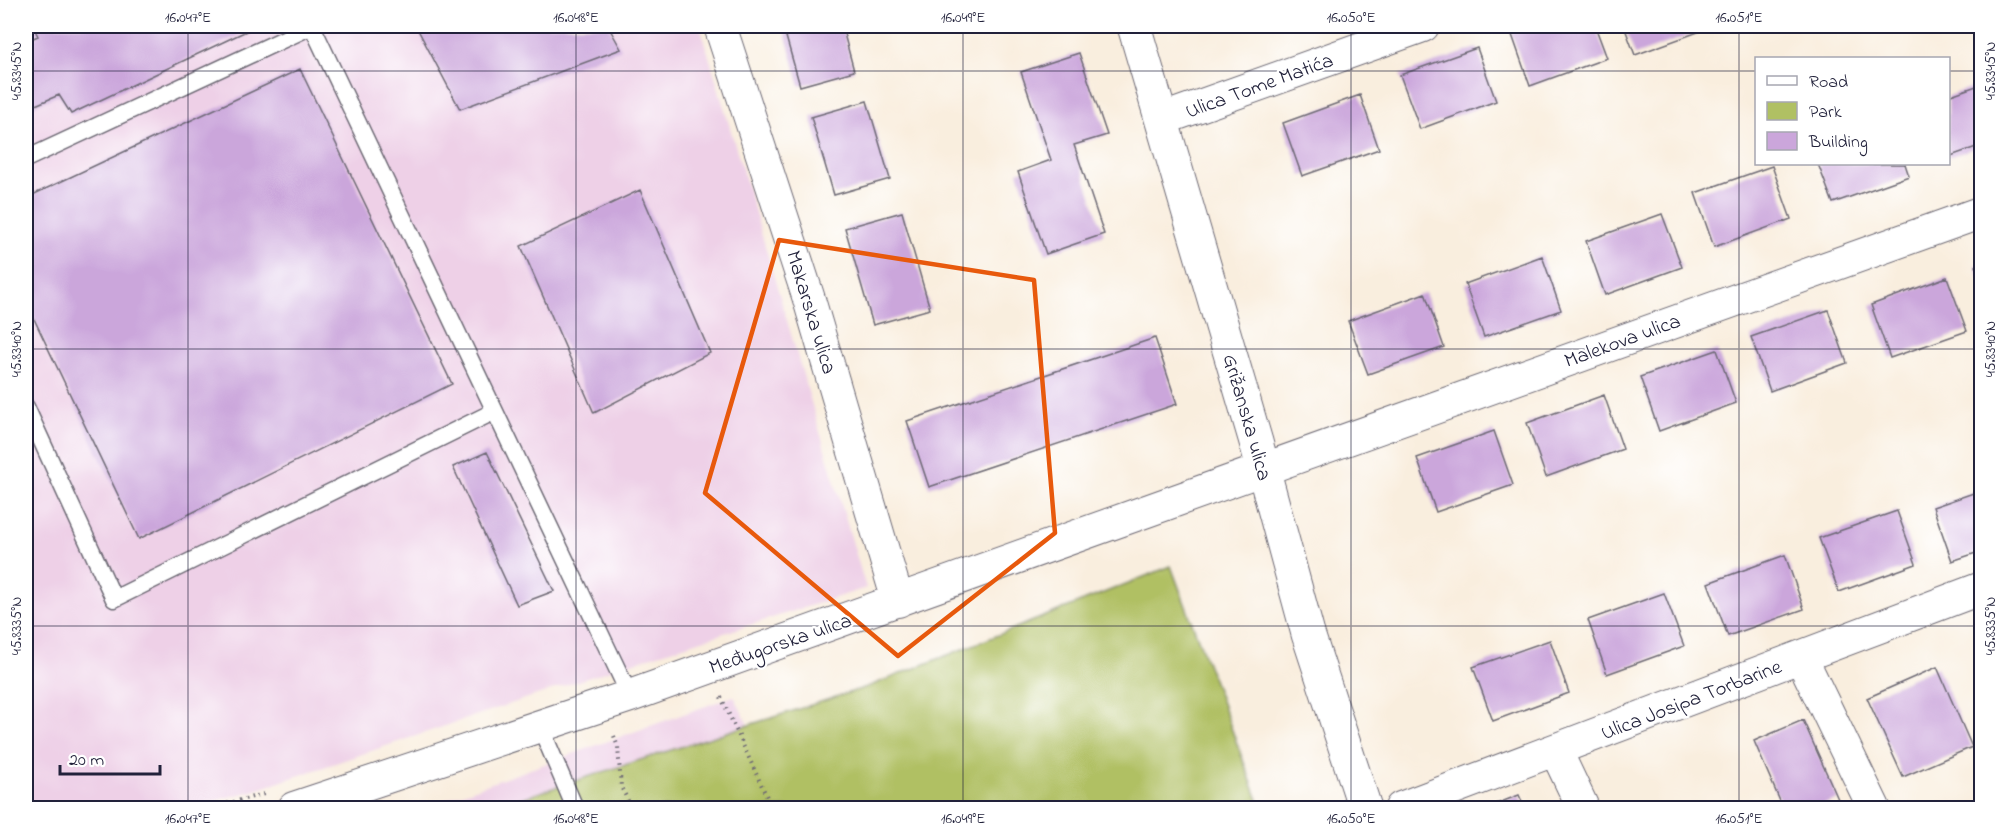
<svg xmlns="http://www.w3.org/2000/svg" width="2007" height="834" font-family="'Indie Flower',sans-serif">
<rect width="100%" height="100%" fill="#fff"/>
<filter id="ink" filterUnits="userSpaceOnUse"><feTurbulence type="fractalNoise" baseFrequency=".0167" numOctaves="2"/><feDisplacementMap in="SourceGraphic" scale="12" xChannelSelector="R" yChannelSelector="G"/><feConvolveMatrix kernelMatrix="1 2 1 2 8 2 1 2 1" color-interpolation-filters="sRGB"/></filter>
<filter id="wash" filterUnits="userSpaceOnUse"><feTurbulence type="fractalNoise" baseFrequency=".008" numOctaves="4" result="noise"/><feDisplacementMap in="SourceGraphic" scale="24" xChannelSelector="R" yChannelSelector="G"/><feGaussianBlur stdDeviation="1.35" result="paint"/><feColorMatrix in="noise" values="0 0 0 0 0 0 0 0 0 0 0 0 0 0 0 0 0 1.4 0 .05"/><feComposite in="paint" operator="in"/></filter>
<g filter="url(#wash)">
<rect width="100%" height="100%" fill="#f9eede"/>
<path fill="#eed0e7" d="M 26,26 L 700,26 L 866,588 L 652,656 L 253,791 L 184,808 L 26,808 Z
M 734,696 L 788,808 L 422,808 Z"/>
<path fill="#b0c063" stroke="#69714f" stroke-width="1.5" d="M 1171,566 L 1261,808 L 491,808 L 870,686 Z"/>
<g id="blocks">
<path fill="#cba6db" d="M 33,26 L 257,26 L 71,114 L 59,95 L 26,109 L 26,41 L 38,36 Z
M 416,26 L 608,26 L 621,49 L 460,109 Z
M 783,26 L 842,26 L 854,71 L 800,86 Z
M 1530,26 L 1595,26 L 1607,58 L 1530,86 L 1511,32 Z
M 1624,26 L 1711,26 L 1712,27 L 1635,55 Z
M 1477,48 L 1496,101 L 1420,129 L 1400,75 Z
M 1079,53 L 1107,135 L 1074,145 L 1104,234 L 1046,254 L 1018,172 L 1051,160 L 1021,72 Z
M 300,69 L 452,384 L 139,539 L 26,302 L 26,198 Z
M 1982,84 L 1982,145 L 1948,157 L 1948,96 Z
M 1360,95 L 1379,149 L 1302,176 L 1283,123 Z
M 867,101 L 890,179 L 834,195 L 811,117 Z
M 1818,164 L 1905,164 L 1909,176 L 1833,203 Z
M 1772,166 L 1791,219 L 1714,247 L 1695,193 Z
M 640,190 L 710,353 L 594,413 L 521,246 Z
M 902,212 L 930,309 L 873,325 L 845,228 Z
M 1662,214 L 1682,267 L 1605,295 L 1586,241 Z
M 1542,256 L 1561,310 L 1484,337 L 1465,284 Z
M 1982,264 L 1982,281 L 1981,281 L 1976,266 Z
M 1947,277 L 1967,331 L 1890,358 L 1871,305 Z
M 1425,293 L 1444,347 L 1368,374 L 1348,321 Z
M 1828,310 L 1847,363 L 1770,391 L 1751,337 Z
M 1155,338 L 1177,404 L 929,487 L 907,421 Z
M 1717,350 L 1736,403 L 1659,431 L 1640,377 Z
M 1604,395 L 1623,449 L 1546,477 L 1527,423 Z
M 1494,431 L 1513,485 L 1436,512 L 1417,458 Z
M 487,452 L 554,591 L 517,605 L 453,467 Z
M 1982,490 L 1982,551 L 1952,561 L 1933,507 Z
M 1897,511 L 1916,564 L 1839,592 L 1819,538 Z
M 1785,555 L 1804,609 L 1728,636 L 1708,583 Z
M 1664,593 L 1684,646 L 1607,674 L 1588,620 Z
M 1550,640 L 1569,693 L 1493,721 L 1473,667 Z
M 1937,667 L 1972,747 L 1903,777 L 1867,698 Z
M 1803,720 L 1838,799 L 1815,808 L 1783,808 L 1754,741 Z
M 1519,795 L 1525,808 L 1486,808 Z"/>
</g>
</g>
<g filter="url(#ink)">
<use href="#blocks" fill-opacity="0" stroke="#6d6974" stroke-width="1.5"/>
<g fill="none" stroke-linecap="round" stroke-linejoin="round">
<defs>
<path id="service" d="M 26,159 L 312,26 L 630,696
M 26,407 L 114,599 L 493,412
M 540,726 L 575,808"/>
<path id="minor" d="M 720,26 L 808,296 L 898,601
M 1163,119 L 1423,26
M 1801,657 L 1874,808
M 1556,751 L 1583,808
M 294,808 L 630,696 L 1982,212
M 1401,808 L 1982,588"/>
<path id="tertiary" d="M 1134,26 L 1256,442 L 1308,634 L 1365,808"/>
</defs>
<use href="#service" stroke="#6d6974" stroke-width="19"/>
<use href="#minor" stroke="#6d6974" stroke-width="34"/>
<use href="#tertiary" stroke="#6d6974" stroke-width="35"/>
<path stroke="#6d6974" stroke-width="4" stroke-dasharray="1.5 4.5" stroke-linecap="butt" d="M 721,697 L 772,808
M 614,736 L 618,747 L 621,787 L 632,808
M 210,808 L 264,794"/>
<use href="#service" stroke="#fff" stroke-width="16"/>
<use href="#minor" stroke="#fff" stroke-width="32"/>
<use href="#tertiary" stroke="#fff" stroke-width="33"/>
</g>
</g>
<path fill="none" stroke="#e8590c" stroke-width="4.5" stroke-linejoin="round" d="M 779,240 L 1034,280 L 1055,533 L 898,656 L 705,493 Z"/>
<path fill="none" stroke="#22223b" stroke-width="1.5" stroke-opacity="0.45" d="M 188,26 L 188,808M 576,26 L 576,808M 963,26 L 963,808M 1351,26 L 1351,808M 1739,26 L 1739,808M 26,71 L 1756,71M 1948,71 L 1982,71M 26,349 L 1982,349M 26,626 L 1982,626"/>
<g text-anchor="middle" stroke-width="4.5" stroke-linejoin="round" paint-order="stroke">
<g font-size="21" fill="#22223b" stroke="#fff">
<text transform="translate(1259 85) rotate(-20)" y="7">Ulica Tome Matića</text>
<text transform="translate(812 312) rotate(73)" y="7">Makarska ulica</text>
<text transform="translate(1622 340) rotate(-20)" y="7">Malekova ulica</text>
<text transform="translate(1248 417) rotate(74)" y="7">Grižanska ulica</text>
<text transform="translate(780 643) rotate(-19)" y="7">Međugorska ulica</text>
<text transform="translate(1691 699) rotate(-21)" y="7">Ulica Josipa Torbarine</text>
</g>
</g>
<rect width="2007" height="834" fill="none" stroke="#fff" stroke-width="66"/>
<rect x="1755" y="57" width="195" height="108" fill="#ffffff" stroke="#a7a7b1" stroke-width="1.5"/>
<rect x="1767" y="76" width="30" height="9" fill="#ffffff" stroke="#a7a7b1" stroke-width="1.5"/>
<text x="1809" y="87" font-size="18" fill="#22223b">Road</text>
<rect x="1767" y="102" width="30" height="18" fill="#b0c063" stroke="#a7a7b1" stroke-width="1.5"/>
<text x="1809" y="117" font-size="18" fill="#22223b">Park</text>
<rect x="1767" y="132" width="30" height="18" fill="#cba6db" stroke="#a7a7b1" stroke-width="1.5"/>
<text x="1809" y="147" font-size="18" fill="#22223b">Building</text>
<path d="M60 765v9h100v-9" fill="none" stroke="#22223b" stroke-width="3"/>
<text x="69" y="765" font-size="18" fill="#22223b" stroke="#ffffff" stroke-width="4.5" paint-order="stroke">20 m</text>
<rect x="33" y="33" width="1941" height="768" fill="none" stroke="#22223b" stroke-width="2"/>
<g font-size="15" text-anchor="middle" fill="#22223b">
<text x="188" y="22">16.047°E</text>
<text x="576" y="22">16.048°E</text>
<text x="963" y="22">16.049°E</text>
<text x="1351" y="22">16.050°E</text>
<text x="1739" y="22">16.051°E</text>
<text transform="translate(16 71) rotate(-90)" y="5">45.8345°N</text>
<text transform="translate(1990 71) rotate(-90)" y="5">45.8345°N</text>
<text transform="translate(16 349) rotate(-90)" y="5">45.8340°N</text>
<text transform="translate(1990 349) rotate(-90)" y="5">45.8340°N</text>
<text transform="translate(16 626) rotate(-90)" y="5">45.8335°N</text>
<text transform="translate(1990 626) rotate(-90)" y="5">45.8335°N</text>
<text x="188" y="823">16.047°E</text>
<text x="576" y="823">16.048°E</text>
<text x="963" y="823">16.049°E</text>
<text x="1351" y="823">16.050°E</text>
<text x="1739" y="823">16.051°E</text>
</g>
</svg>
